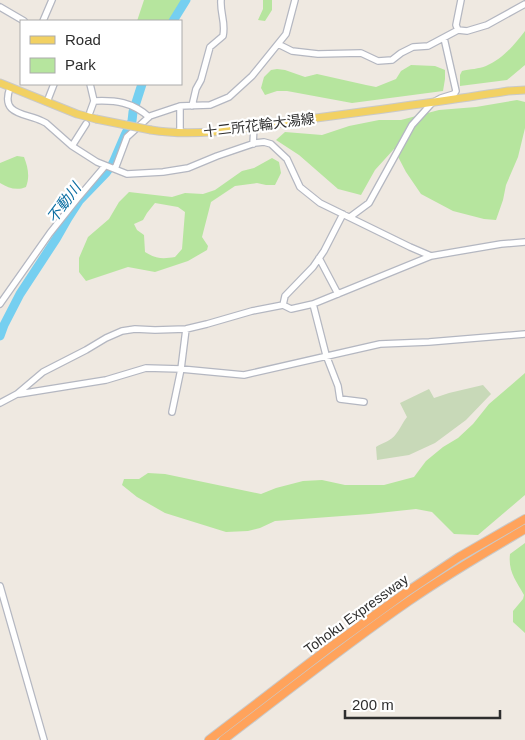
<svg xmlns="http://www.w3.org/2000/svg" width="525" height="740" font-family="Arial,'Noto Sans JP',sans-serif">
<rect width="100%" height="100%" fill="#efe9e1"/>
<path fill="#b6e59e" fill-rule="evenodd" d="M 144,0 L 184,0 L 171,21 L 137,21 Z
M 263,0 L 272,0 L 272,10 L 265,21 L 258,20 L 263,9 Z
M 525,31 L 525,65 L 507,80 L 460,86 L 460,75 L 462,71 C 470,69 479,69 486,66 C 503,59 514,45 525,31 Z
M 411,65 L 435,66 L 445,70 L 445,79 L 443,91 L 352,103 L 287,91 L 277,91 L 265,95 L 261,88 L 264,77 L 271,70 L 277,69 L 285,70 L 305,77 L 317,74 L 366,85 L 376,87 L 396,79 L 401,71 Z
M 517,100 L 525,102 L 525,128 L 518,157 L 506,185 L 503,200 L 496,220 L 484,219 L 453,211 L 421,194 L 406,172 L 394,149 L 375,170 L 361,195 L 338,189 L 299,155 L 276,140 L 285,132 L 322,135 L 349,126 L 379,120 L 401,120 L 439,110 L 476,107 Z
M 17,156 L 24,157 C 28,167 30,177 26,187 C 17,191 8,188 0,183 L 0,163 Z
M 272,158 L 279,162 L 281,173 L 275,185 L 266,185 L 257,183 L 235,186 L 211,202 L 202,237 L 208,246 L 207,250 L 188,261 L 155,272 L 128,267 L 86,281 L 79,272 L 79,258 L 88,237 L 109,219 L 119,202 L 129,192 L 172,197 L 185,193 L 203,194 L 215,190 L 242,171 L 254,168 ZM 155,203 L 178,207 L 185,212 L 182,249 L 175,257 C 163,259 156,259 145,252 L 144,235 L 137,230 L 134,224 L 143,220 L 147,213 Z
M 525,373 L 525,495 L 478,535 L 454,534 L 432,512 L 416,509 L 369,514 L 275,521 L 260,528 L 248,531 L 226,532 L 165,513 L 137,497 L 122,485 L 124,479 L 139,479 L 148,473 L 165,474 L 261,494 L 276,488 L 303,481 L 322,480 L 345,485 L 384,485 L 414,477 L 426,461 L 443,447 L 458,438 L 473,424 L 489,404 Z
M 525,543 L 525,633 L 513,622 L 513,611 L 523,599 L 524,595 C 516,580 508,572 510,554 Z"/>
<path fill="#c8d9b8" d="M 483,385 L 491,394 L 466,420 L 435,443 L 409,455 L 377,460 L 376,447 C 382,443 391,441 396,434 C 400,429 403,422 407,417 L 400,403 L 429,389 L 434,398 L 449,393 Z"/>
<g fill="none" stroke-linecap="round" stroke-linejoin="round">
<path stroke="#75cff0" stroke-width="9" d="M 173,21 L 186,0
M 0,336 L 4,325 L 20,294 L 56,239 L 68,218 L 79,201 L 106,173 L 113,163 L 125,135 L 132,121 L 133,112 L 142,84"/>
<defs>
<path id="minor" d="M 0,7 L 24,21
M 43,21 L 52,0
M 458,30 L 456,25 L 461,0
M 278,44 L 292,51 L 318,54 L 361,53 L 378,61 L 392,60 L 401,53 L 413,47 L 428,46 L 458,30 L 467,31 L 487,25 L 525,4
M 10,88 C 0,115 25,113 42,121 L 46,123 L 72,146 L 97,162 L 127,174 L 163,172 L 188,168 L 217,156 L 255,143 L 264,142 L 271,144 L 287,159 L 300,187 L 320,203 L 410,247 L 431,256
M 94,101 C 116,100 132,102 149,117
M 47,102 L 54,84
M 180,106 L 180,133
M 192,106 L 196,89 L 201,80 L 210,47 L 223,36 C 226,22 220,14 221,0
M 90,112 L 94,101 L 90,84
M 253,144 L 254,126
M 72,146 L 86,124
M 115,169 L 127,137 L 150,116 L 180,106 L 210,105 L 229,97 L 252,76 L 286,34 L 295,0
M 350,217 L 369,203 L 412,125 L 432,103 L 441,98 L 454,94 L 456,91 L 444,38
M 319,258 L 338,294
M 0,304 L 50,233 L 77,199 L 105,166
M 313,304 L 326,355 L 338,386 L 340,399 L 364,402
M 283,305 L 285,296 L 313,267 L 324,251 L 343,214
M 19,394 L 106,380 L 146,368 L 181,369 L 244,375 L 380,344 L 429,342 L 525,334
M 0,403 L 17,394 L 43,372 L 86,350 L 106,338 L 122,331 L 135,329 L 155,330 L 186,329 L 207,324 L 252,311 L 283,305 L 291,309 L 313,304 L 431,256 L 501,244 L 525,242
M 172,412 L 181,369 L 186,329
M 0,586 L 44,740"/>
<path id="major" d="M 0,83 L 77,114 L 96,119
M 151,130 C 199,138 253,127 301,120 C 370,111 439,102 508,91 L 525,90"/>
<path id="highway" d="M 209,740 L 329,648 L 405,593 L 459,557 L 525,519
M 223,740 C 285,693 345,645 409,601 C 446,575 486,552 525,529"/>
</defs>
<use href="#minor" stroke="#b4b7c1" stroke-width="8"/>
<use href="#major" stroke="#c9c9c9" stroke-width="9"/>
<use href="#highway" stroke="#c9c9c9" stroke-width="10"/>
<use href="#minor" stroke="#fff" stroke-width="5.5"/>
<use href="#major" stroke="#f2d163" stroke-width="7"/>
<use href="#highway" stroke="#ffa35c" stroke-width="8"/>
<defs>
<path id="major-bridge" d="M 96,119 L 151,130"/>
</defs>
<use href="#major-bridge" stroke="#c9c9c9" stroke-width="9" stroke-linecap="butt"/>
<use href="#major-bridge" stroke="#f2d163" stroke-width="7"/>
</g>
<g text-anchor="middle" stroke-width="4.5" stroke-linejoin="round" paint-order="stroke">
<g font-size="14" fill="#2e2e2e" stroke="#fff">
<text transform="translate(259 125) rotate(-7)" y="5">十二所花輪大湯線</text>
<text transform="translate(356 614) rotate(-36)" y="5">Tohoku Expressway</text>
</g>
<g font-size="15" font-style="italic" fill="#0d6fa3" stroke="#fff">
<text transform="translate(64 203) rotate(-53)" y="5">不動川</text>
</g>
</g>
<rect x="20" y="20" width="162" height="65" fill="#ffffff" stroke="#ababab"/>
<rect x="30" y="36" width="25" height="8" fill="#f2d163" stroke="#ababab"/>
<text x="65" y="45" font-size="15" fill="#2e2e2e">Road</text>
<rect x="30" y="58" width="25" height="15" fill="#b6e59e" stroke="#ababab"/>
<text x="65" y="70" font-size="15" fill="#2e2e2e">Park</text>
<path d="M345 710v8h155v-8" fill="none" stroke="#2e2e2e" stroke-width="2.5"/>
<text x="352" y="710" font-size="15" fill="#2e2e2e" stroke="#ffffff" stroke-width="4" paint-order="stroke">200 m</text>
</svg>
